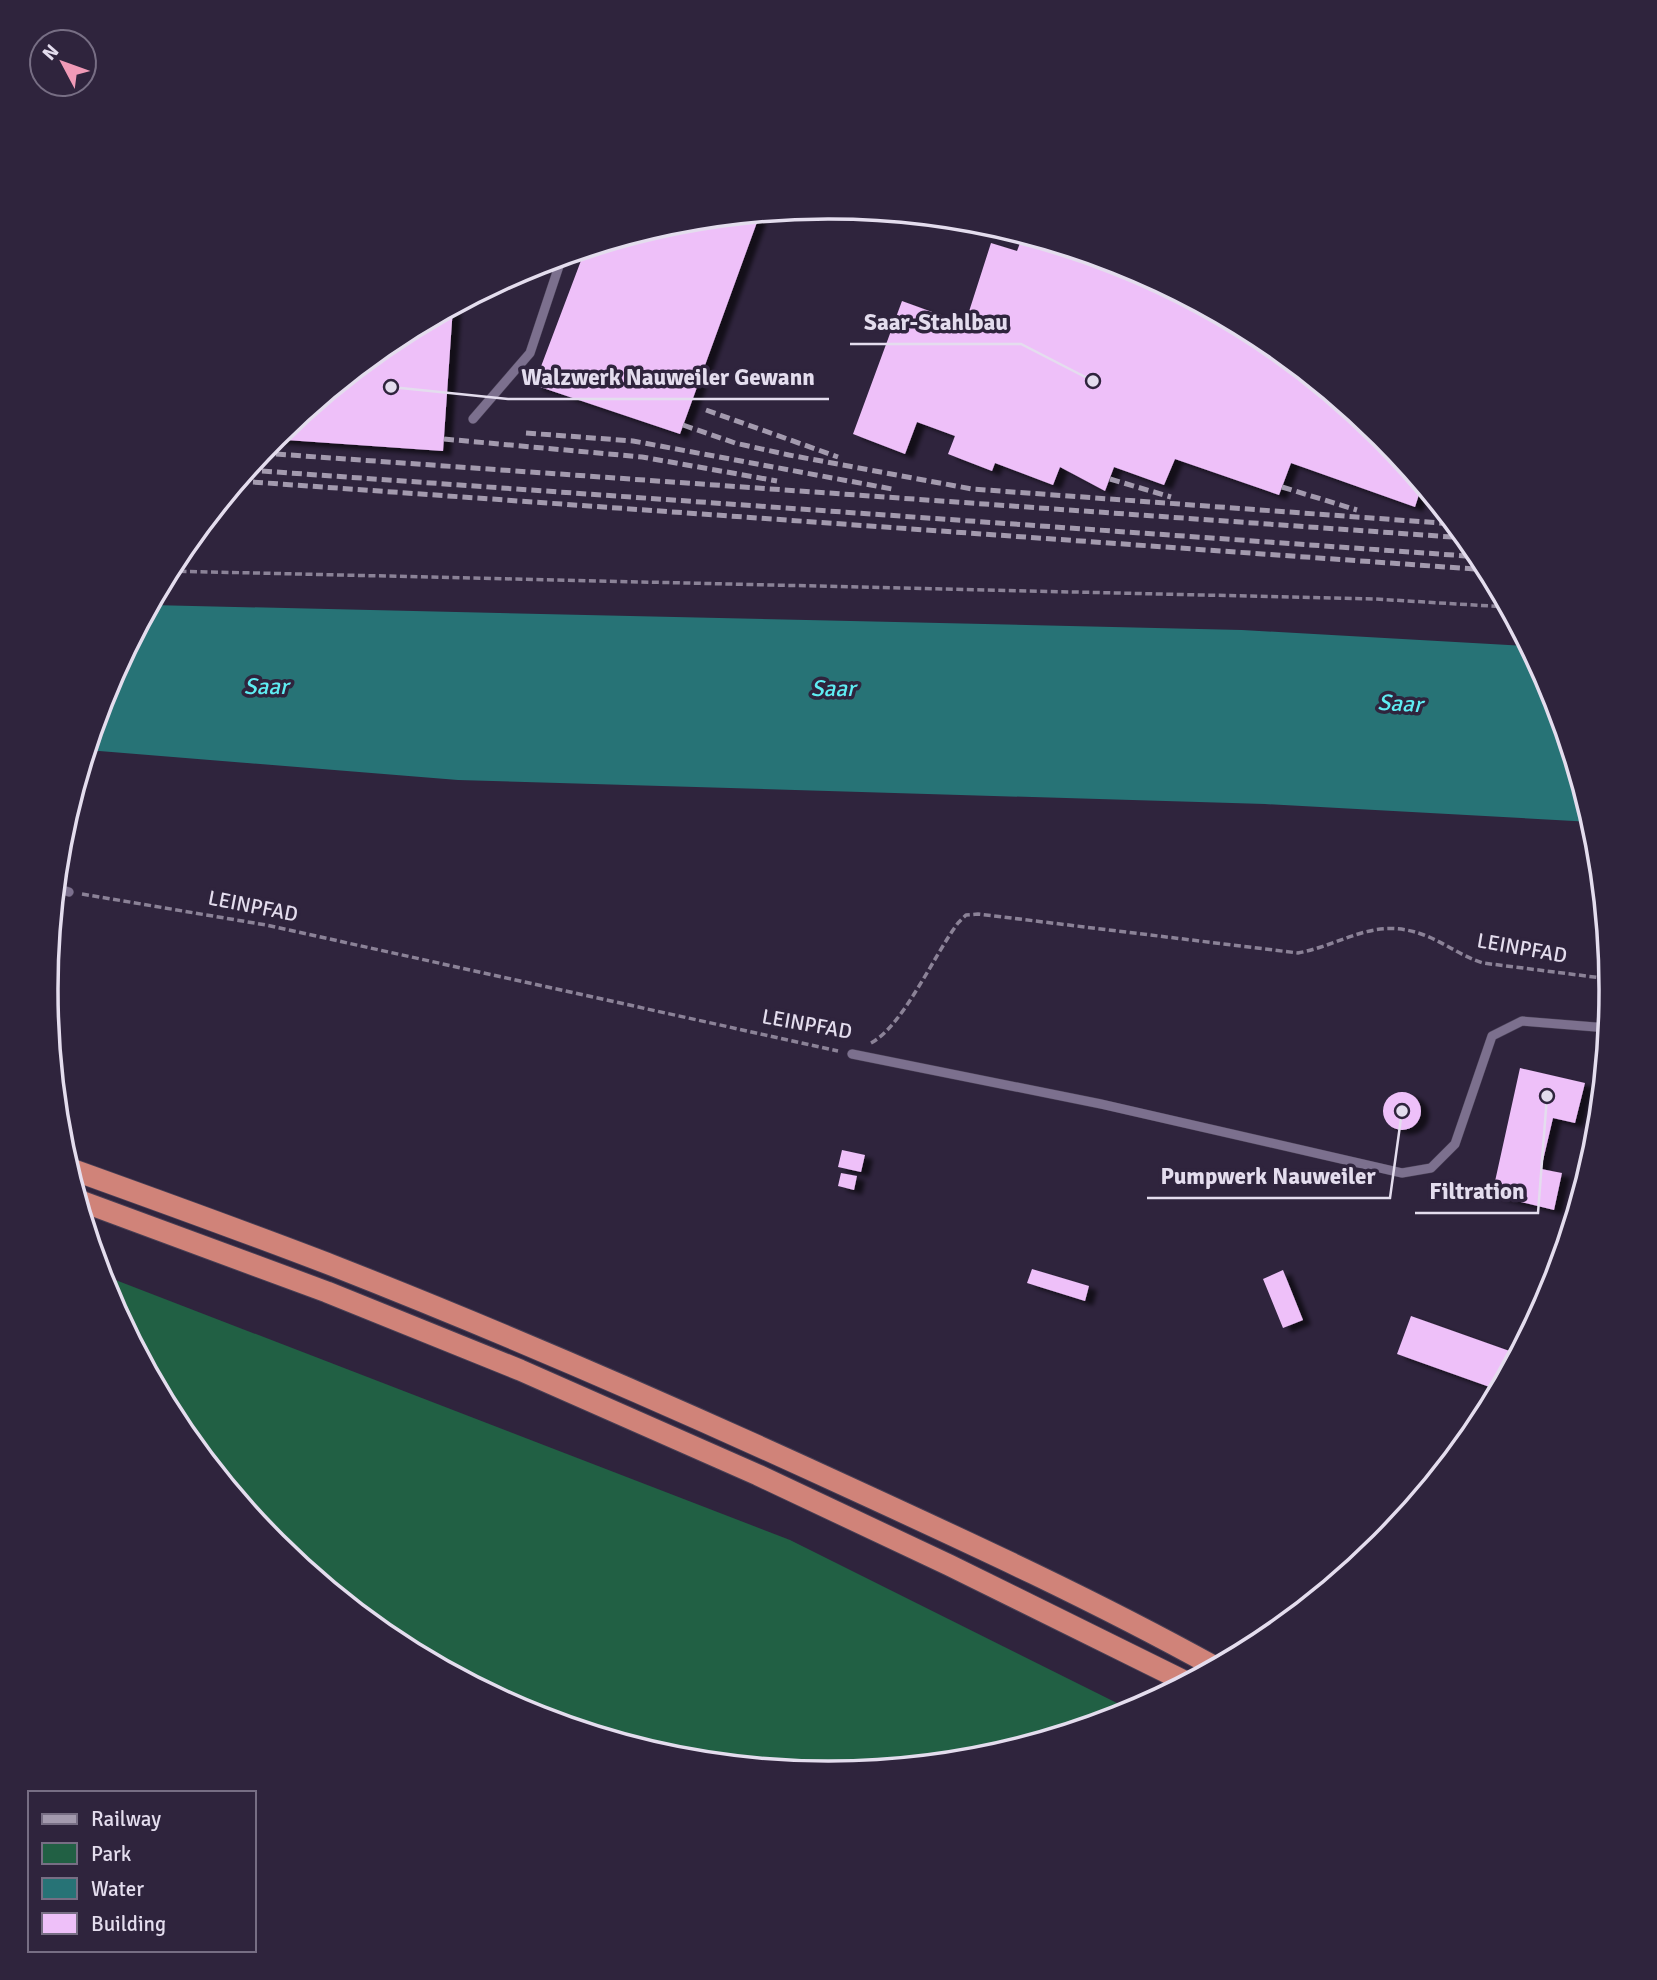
<svg xmlns="http://www.w3.org/2000/svg" width="1657" height="1980" font-family="Signika,sans-serif">
<defs>
<filter id="shadow"><feDropShadow dx="8" dy="4.5" stdDeviation="2" flood-color="#0009"/></filter>
</defs>
<rect width="100%" height="100%" fill="#2f243d"/>
<path fill="#216044" d="M 100,1274 L 790,1540 L 1133,1711 L 981,1758 L 828,1773 L 675,1758 L 528,1713 L 393,1641 L 275,1543 L 177,1425 L 105,1289 Z"/>
<path fill="#277376" d="M 151,605 L 1242,630 L 1528,646 L 1552,691 L 1592,822 L 1265,804 L 458,780 L 87,750 L 105,690 Z"/>
<path fill="#eec0f9" filter="url(#shadow)" d="M 760,214 L 680,434 L 534,385 L 585,250 L 676,222 Z
M 1023,235 L 1129,267 L 1264,339 L 1382,437 L 1422,485 L 1415,507 L 1291,463 L 1279,495 L 1175,459 L 1164,485 L 1114,467 L 1105,491 L 1060,467 L 1053,485 L 995,463 L 992,471 L 948,454 L 955,436 L 917,422 L 905,454 L 853,434 L 902,301 L 965,324 L 991,243 L 1017,251 Z
M 453,307 L 443,451 L 272,439 L 394,339 Z
M 1520,1068 L 1585,1083 L 1575,1123 L 1553,1118 L 1541,1169 L 1562,1173 L 1554,1210 L 1492,1195 Z
M1383 1111a19 19 0 1 1 38 0a19 19 0 1 1-38 0Z
M 842,1150 L 865,1155 L 861,1172 L 838,1167 Z
M 841,1173 L 857,1176 L 854,1190 L 838,1186 Z
M 1032,1269 L 1089,1286 L 1085,1301 L 1027,1283 Z
M 1283,1270 L 1303,1320 L 1283,1328 L 1263,1279 Z
M 1411,1316 L 1518,1354 L 1498,1390 L 1397,1354 Z"/>
<g fill="none" stroke-linecap="round" stroke-linejoin="round">
<defs>
<path id="lane" d="M 473,419 L 530,353 L 562,257
M 56,888 L 69,892
M 852,1054 L 1101,1104 L 1402,1173 L 1431,1168 L 1455,1144 L 1492,1036 L 1522,1021 L 1608,1028"/>
<path id="highway" d="M 68,1168 C 157,1200 246,1232 334,1266 C 507,1334 679,1409 848,1487 C 972,1544 1096,1601 1215,1667
M 78,1200 L 327,1292 L 520,1370 L 758,1475 L 949,1565 L 1186,1682"/>
</defs>
<use href="#lane" stroke="#483f54" stroke-width="10"/>
<use href="#highway" stroke="#483f54" stroke-width="23"/>
<path stroke="#8b8297" stroke-width="3.5" stroke-dasharray="7 3.5" stroke-linecap="butt" d="M 169,571 L 1375,599 L 1507,607
M 82,894 L 266,925 L 838,1051
M 871,1043 C 903,1026 934,955 958,923 L 966,915 L 978,914 L 1298,953 C 1345,944 1374,916 1424,935 C 1445,943 1461,956 1483,963 L 1610,979"/>
<use href="#lane" stroke="#7c708e" stroke-width="9"/>
<use href="#highway" stroke="#d08379" stroke-width="21"/>
<path stroke="#a39aae" stroke-width="5" stroke-dasharray="10 5" stroke-linecap="butt" d="M 706,410 L 838,457
M 683,425 L 735,443 L 789,455 L 972,489 L 1454,524
M 526,433 L 633,441 L 892,489
M 444,439 L 642,457 L 777,481
M 261,453 L 1466,538
M 247,470 L 1481,557
M 1110,479 L 1171,497
M 238,481 L 1488,570
M 1282,487 L 1357,510"/>
</g>
<g text-anchor="middle" stroke-width="7" stroke-linejoin="round" paint-order="stroke">
<g font-size="21" fill="#e4ddee" stroke="#2f243d">
<text transform="translate(253 906) rotate(11)" y="7">LEINPFAD</text>
<text transform="translate(1522 948) rotate(10)" y="7">LEINPFAD</text>
<text transform="translate(807 1024) rotate(10)" y="7">LEINPFAD</text>
</g>
<g font-size="23" font-style="italic" fill="#5fedf3" stroke="#2f243d">
<text x="266" y="694">Saar</text>
<text x="833" y="696">Saar</text>
<text transform="translate(1400 703) rotate(3)" y="8">Saar</text>
</g>
</g>
<path d="M0 0H1657V1980H0ZM828 219H829A770 770 0 0 1 1599 989V991A770 770 0 0 1 829 1761H828A770 770 0 0 1 58 991V989A770 770 0 0 1 828 219Z" fill="#2f243d" fill-rule="evenodd"/>
<path fill="none" stroke="#e4ddee" stroke-width="3.5" d="M828 219H829A770 770 0 0 1 1599 989V991A770 770 0 0 1 829 1761H828A770 770 0 0 1 58 991V989A770 770 0 0 1 828 219Z"/>
<path fill="none" stroke="#e4ddee" stroke-width="2.5" d="M1093 381L1021 344H850M391 387L508 399H829M1402 1111L1390 1198H1147M1547 1096L1538 1213H1415"/>
<g fill="#e4ddee" stroke="#2f243d" stroke-width="2.5">
<circle cx="1093" cy="381" r="7"/>
<circle cx="391" cy="387" r="7"/>
<circle cx="1402" cy="1111" r="7"/>
<circle cx="1547" cy="1096" r="7"/>
</g>
<g font-size="23" text-anchor="middle" font-weight="bold" fill="#e4ddee" stroke="#2f243d" stroke-width="7" stroke-linejoin="round" paint-order="stroke">
<text x="936" y="330">Saar-Stahlbau</text>
<text x="668" y="385">Walzwerk Nauweiler Gewann</text>
<text x="1268" y="1184">Pumpwerk Nauweiler</text>
<text x="1477" y="1199">Filtration</text>
</g>
<rect x="28" y="1791" width="228" height="161" fill="#2f243d" stroke="#776e84" stroke-width="2"/>
<rect x="42" y="1814" width="35" height="10" fill="#a39aae" stroke="#776e84" stroke-width="2"/>
<text x="91" y="1826" font-size="21" fill="#e4ddee">Railway</text>
<rect x="42" y="1843" width="35" height="21" fill="#216044" stroke="#776e84" stroke-width="2"/>
<text x="91" y="1861" font-size="21" fill="#e4ddee">Park</text>
<rect x="42" y="1878" width="35" height="21" fill="#277376" stroke="#776e84" stroke-width="2"/>
<text x="91" y="1896" font-size="21" fill="#e4ddee">Water</text>
<rect x="42" y="1913" width="35" height="21" fill="#eec0f9" stroke="#776e84" stroke-width="2"/>
<text x="91" y="1931" font-size="21" fill="#e4ddee">Building</text>
<g transform="translate(63 63) rotate(311)"><circle r="33" fill="#2f243d" stroke="#776e84" stroke-width="2"/>
<path d="M0-5L12 26L0 18L-12 26Z" fill="#f09ab7"/>
<text y="-10" font-size="19" font-weight="bold" text-anchor="middle" fill="#e4ddee">N</text>
</g>
</svg>
